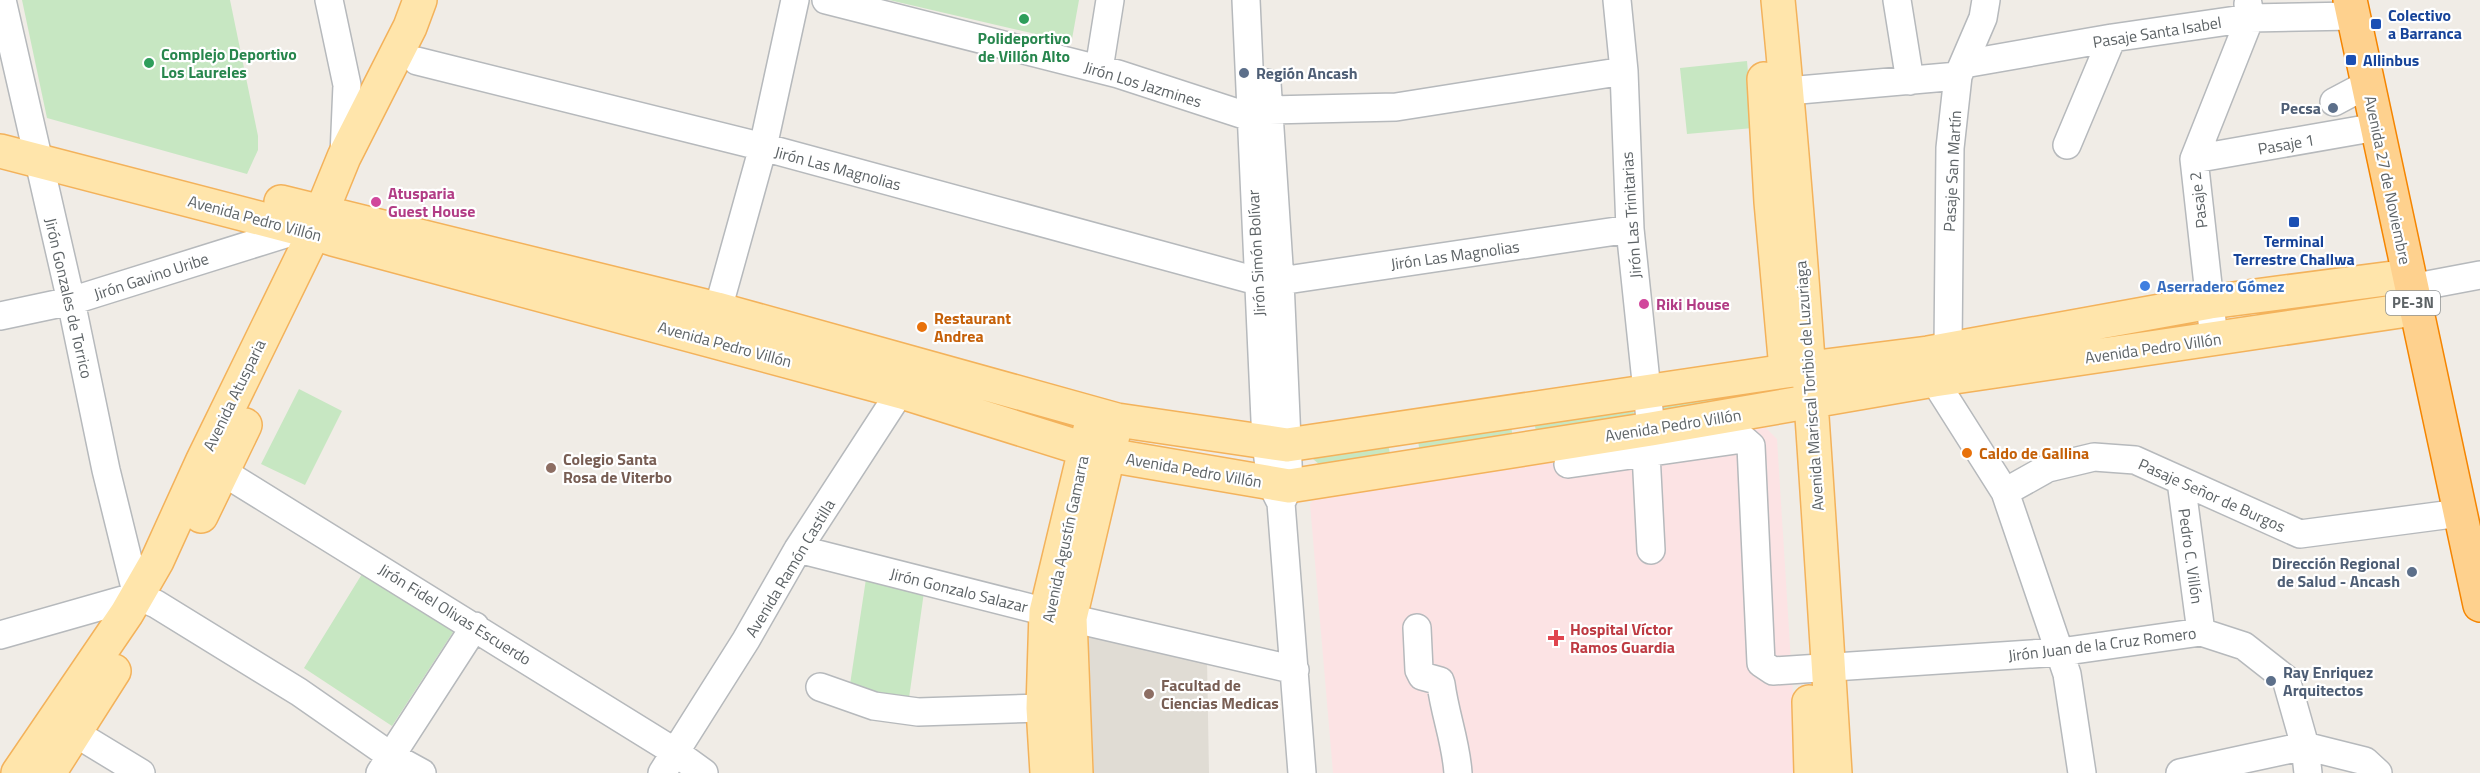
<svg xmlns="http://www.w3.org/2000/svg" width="2480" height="773" font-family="'Titillium Web',sans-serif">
<rect width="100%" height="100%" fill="#f0ece6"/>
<path fill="#e0dcd4" d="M 1088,631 L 1207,659 L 1209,773 L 1094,773 Z"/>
<path fill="#fce3e4" d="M 1764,426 L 1777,439 L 1798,773 L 1333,773 L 1310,504 L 1314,499 Z"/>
<path fill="#c7e7c2" d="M 22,0 L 230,0 L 258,136 L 258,150 L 247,174 L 47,118 Z
M 889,0 L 1079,0 L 1072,39 L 1066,41 Z
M 1747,61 L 1753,128 L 1687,134 L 1680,68 Z
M 1768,382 L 1770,396 L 1664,414 L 1661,399 Z
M 299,389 L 342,411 L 305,485 L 261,464 Z
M 1633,401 L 1634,418 L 1536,432 L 1533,414 Z
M 1510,420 L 1513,438 L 1420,453 L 1417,435 Z
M 1387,438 L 1390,454 L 1320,465 L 1313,459 L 1312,452 Z
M 362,574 L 455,629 L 392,726 L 304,668 Z
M 866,579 L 924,592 L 908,705 L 849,691 Z"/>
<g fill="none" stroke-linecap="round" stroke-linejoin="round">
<defs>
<path id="minor" d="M 2,0 L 71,301 L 106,470 L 137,596
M 329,0 L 347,85 L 344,155
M 826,0 L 1118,74 L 1250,117
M 1246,0 L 1266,442 L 1271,483 L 1281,503 L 1302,773
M 1617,0 L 1624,71 L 1630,229 L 1651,429
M 1897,0 L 1910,81
M 417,61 L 763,147 L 1257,281
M 1964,64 L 2112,38 L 2250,18 L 2353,16
M 1099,69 L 1110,0
M 1267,83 L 1280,281 L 1289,486 L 1281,503
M 1765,93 L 1958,76
M 2334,102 L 2368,84
M 1268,110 L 1396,107 L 1624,71
M 2067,145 L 2112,38
M 2194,159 L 2377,127
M 1280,281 L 1630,229
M 2411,288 L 2480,275
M 0,316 L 71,301 L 301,229
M 713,327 L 763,147 L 795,0
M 2214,339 L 2194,159 L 2250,18 L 2248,4
M 1948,348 L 1950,148 L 1958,76 L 1983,18 L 1986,0
M 1930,362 L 1934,380 L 2005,492 L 2067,674 L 2082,773
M 1646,453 L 1651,550
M 206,464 L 223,472 L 675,752 L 704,773
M 1568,464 L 1743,439 L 1751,446 L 1761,663 L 1773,671 L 2060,652 L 2201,632 L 2244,646 L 2286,679 L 2305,746 L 2308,773
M 2181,481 L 2201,632
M 2005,492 L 2048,468 L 2094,457 L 2135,460 L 2300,534 L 2460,513
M 798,549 L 1070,618 L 1295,670
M 137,596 L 156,604 L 299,692 L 391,756 L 422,773
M 1417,628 L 1419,670 L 1422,676 L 1440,681 L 1441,684 C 1445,715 1456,742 1458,773
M 0,635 L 137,596
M 820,687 L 874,706 L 918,712 L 1043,708
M 57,722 L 141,773
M 380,773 L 475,626
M 662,773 L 746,640 L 798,549 L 911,375
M 2180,773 L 2305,746 L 2365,761 L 2378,773"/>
<path id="major" d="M 1778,0 C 1803,257 1819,515 1835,773
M 1764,79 L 1771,202 L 1786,369
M 0,151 L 301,229 L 333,239 L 902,392 L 1084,449 L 1108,455 L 1289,486 L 1651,429 L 1934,380 L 2414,309
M 281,202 L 717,309 L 1117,420 L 1287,445 L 1786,371 L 1928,353 L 2210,302 L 2408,276
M 201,516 L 245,425
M 1809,702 L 1811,773
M 18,773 L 127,613 L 157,561 L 202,462 L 308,245 L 344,157 L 410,27 L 420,0
M 49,773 L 114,671
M 1047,773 L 1043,708 L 1046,612 L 1090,429
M 1076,773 L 1070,618 L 1113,435"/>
<path id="highway" d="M 2350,0 L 2480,605"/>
</defs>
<use href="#minor" stroke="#b6b9bc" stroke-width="30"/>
<use href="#major" stroke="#f3b25b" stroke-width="36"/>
<use href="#highway" stroke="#f58500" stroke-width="36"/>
<use href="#minor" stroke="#fff" stroke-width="27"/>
<use href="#major" stroke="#ffe5ab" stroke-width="33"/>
<use href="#highway" stroke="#fed18e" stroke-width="33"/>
</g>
<g fill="#2e9e5b" stroke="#fff" stroke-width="2">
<circle cx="1024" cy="19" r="6"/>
<circle cx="149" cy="63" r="6"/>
</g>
<g fill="#1a4fb4" stroke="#fff" stroke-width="2">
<rect x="2370" y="18" width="12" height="12" rx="3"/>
<rect x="2345" y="54" width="12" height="12" rx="3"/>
<rect x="2288" y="216" width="12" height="12" rx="3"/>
</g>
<g fill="#5c6f8a" stroke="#fff" stroke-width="2">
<circle cx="1244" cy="73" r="6"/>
<circle cx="2333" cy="108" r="6"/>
<circle cx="2412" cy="572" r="6"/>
<circle cx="2271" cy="681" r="6"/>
</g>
<g fill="#d1479c" stroke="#fff" stroke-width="2">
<circle cx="376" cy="202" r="6"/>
<circle cx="1644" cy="304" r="6"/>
</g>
<circle fill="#3f7fe0" stroke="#fff" stroke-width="2" cx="2145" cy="286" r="6"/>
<g fill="#e8710a" stroke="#fff" stroke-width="2">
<circle cx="922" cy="327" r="6"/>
<circle cx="1967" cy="453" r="6"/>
</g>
<g fill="#8d6e63" stroke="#fff" stroke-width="2">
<circle cx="551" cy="468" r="6"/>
<circle cx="1149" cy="694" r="6"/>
</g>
<path fill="#e0444e" stroke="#fff" stroke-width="2" d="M1553 629h6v6h6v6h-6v6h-6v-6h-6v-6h6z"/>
<g text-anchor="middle" stroke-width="4.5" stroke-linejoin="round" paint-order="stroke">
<rect fill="#fff" stroke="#8e9294" stroke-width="1.5" x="2386" y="291" width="54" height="24" rx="4.5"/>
<g font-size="15" font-weight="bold" fill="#5d6366">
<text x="2413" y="308">PE-3N</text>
</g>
<g font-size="16" font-weight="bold" fill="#164399" stroke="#fff" text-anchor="start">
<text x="2388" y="21">Colectivo<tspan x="2388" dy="18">a Barranca</tspan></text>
<text x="2363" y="66">Allinbus</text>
<text x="2294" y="247" text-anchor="middle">Terminal<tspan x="2294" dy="18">Terrestre Challwa</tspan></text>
</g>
<g font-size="16" fill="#5d6366" stroke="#fff">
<text transform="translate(2157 32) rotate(-9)" y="6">Pasaje Santa Isabel</text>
<text transform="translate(1143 84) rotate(17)" y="6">Jirón Los Jazmines</text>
<text transform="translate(2286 144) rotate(-10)" y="6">Pasaje 1</text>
<text transform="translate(838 168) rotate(15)" y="6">Jirón Las Magnolias</text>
<text transform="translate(1952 171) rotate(-87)" y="6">Pasaje San Martín</text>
<text transform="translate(2388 180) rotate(78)" y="6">Avenida 27 de Noviembre</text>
<text transform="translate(2198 200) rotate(-97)" y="6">Pasaje 2</text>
<text transform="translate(1631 215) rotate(-94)" y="6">Jirón Las Trinitarias</text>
<text transform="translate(255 218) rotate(15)" y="6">Avenida Pedro Villón</text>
<text transform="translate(1256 253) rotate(-93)" y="6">Jirón Simón Bolívar</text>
<text transform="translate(1455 255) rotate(-8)" y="6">Jirón Las Magnolias</text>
<text transform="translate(151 276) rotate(-18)" y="6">Jirón Gavino Uribe</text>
<text transform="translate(69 298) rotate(77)" y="6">Jirón Gonzales de Torrico</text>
<text transform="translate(725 344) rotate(15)" y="6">Avenida Pedro Villón</text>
<text transform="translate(2153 348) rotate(-8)" y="6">Avenida Pedro Villón</text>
<text transform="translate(1809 386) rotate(-94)" y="6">Avenida Mariscal Toribio de Luzuriaga</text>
<text transform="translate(234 395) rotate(-64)" y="6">Avenida Atusparia</text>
<text transform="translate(1673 425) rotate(-9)" y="6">Avenida Pedro Villón</text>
<text transform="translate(1194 470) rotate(10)" y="6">Avenida Pedro Villón</text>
<text transform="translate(2212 495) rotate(24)" y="6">Pasaje Señor de Burgos</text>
<text transform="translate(1065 539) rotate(-78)" y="6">Avenida Agustín Gamarra</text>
<text transform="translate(2191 556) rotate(82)" y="6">Pedro C. Villón</text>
<text transform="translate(790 568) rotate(-59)" y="6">Avenida Ramón Castilla</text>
<text transform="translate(959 590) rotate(14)" y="6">Jirón Gonzalo Salazar</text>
<text transform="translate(455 614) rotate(32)" y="6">Jirón Fidel Olivas Escuerdo</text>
<text transform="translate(2102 644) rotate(-7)" y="6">Jirón Juan de la Cruz Romero</text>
</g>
<g font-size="16" font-weight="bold" fill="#27864d" stroke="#fff">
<text x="1024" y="44">Polideportivo<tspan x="1024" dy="18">de Villón Alto</tspan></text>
<text x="161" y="60" text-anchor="start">Complejo Deportivo<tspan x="161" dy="18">Los Laureles</tspan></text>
</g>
<g font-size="16" font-weight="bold" fill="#4e5e75" stroke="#fff" text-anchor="start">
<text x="1256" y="79">Región Ancash</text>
<text x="2321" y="114" text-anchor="end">Pecsa</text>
<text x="2400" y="569" text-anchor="end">Dirección Regional<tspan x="2400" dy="18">de Salud - Ancash</tspan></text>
<text x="2283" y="678">Ray Enriquez<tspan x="2283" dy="18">Arquitectos</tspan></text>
</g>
<g font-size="16" font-weight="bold" fill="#b23c85" stroke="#fff" text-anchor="start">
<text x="388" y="199">Atusparia<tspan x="388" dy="18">Guest House</tspan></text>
<text x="1656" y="310">Riki House</text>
</g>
<g font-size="16" font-weight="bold" fill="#366cbe" stroke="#fff" text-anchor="start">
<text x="2157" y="292">Aserradero Gómez</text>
</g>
<g font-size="16" font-weight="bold" fill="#c56008" stroke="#fff" text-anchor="start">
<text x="934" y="324">Restaurant<tspan x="934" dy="18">Andrea</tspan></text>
<text x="1979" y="459">Caldo de Gallina</text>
</g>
<g font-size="16" font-weight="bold" fill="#785e54" stroke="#fff" text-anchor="start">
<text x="563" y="465">Colegio Santa<tspan x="563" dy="18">Rosa de Viterbo</tspan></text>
<text x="1161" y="691">Facultad de<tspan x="1161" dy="18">Ciencias Medicas</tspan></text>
</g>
<g font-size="16" font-weight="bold" fill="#be3a42" stroke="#fff" text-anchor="start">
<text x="1570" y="635">Hospital Víctor<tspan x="1570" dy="18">Ramos Guardia</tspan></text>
</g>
</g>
</svg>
